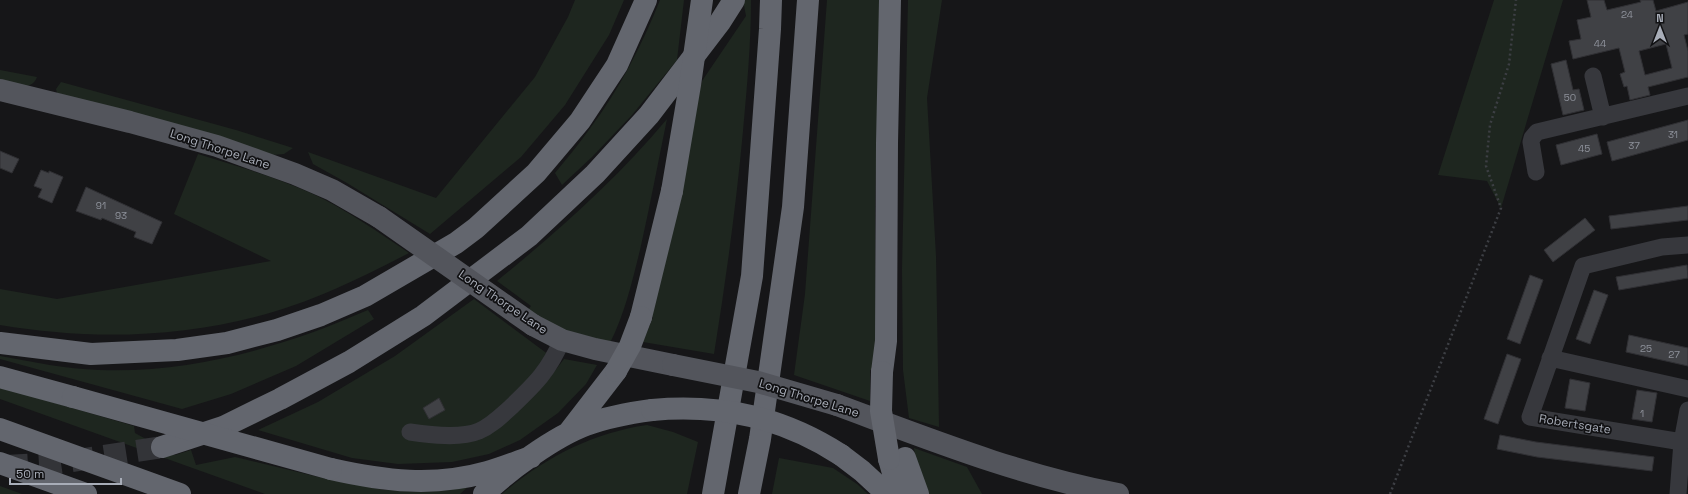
<svg xmlns="http://www.w3.org/2000/svg" width="1688" height="494" font-family="'Space Grotesk',sans-serif">
<rect width="100%" height="100%" fill="#161618"/>
<path fill="#1e261f" d="M 575,0 L 624,0 L 609,35 L 565,105 L 521,157 L 430,234 L 347,183 L 313,164 L 308,152 L 436,198 L 535,77 L 568,17 Z
M 660,0 L 684,0 L 677,60 L 632,115 L 592,157 L 562,185 L 555,173 C 567,158 580,143 591,127 C 619,90 643,43 660,0 Z
M 743,0 L 751,0 C 751,44 747,87 743,131 C 736,206 726,280 714,354 L 643,342 L 653,317 L 648,316 L 702,81 L 746,16 Z
M 827,0 L 880,0 L 875,207 L 876,370 L 870,370 L 870,401 L 794,375 L 805,294 Z
M 908,0 L 942,0 L 927,98 L 936,256 L 939,427 L 909,418 L 903,370 L 902,270 Z
M 1494,0 L 1563,0 L 1501,208 L 1487,181 L 1438,175 Z
M 0,70 L 37,77 C 31,93 12,84 0,81 Z
M 61,82 L 236,130 L 293,148 L 284,154 L 272,155 L 57,93 L 56,89 Z
M 667,119 C 658,162 650,206 640,250 C 632,282 625,313 610,343 L 567,333 L 527,311 L 531,306 L 497,281 C 558,231 617,179 667,119 Z
M 198,154 C 237,166 276,177 313,194 C 347,210 378,232 409,253 C 384,266 360,278 335,289 C 230,336 112,344 0,325 L 0,289 L 57,299 L 271,261 L 174,214 Z
M 474,299 L 549,355 L 544,385 L 564,359 L 597,365 L 586,384 L 558,413 L 520,440 L 489,454 L 452,462 L 398,464 L 352,458 L 258,430 L 318,402 L 395,356 Z
M 368,310 L 374,319 L 296,366 L 231,394 L 182,409 L 0,359 L 0,356 C 33,362 66,369 99,370 C 170,373 242,357 308,334 C 328,327 348,318 368,310 Z
M 0,387 L 134,426 L 135,433 L 175,455 L 191,450 L 196,465 L 235,457 L 327,479 L 384,490 L 433,490 L 469,486 L 460,494 L 265,494 L 0,399 Z
M 647,425 L 673,432 L 698,442 L 687,494 L 502,494 C 544,458 592,433 647,425 Z
M 914,448 L 967,467 L 982,494 L 925,494 L 916,465 Z
M 779,458 L 833,468 L 857,484 L 868,494 L 772,494 Z
M 0,486 L 22,494 L 0,494 Z"/>
<path fill="#404145" stroke="#303034" fill-rule="evenodd" d="M 1587,0 L 1604,0 L 1607,10 L 1641,2 L 1640,0 L 1653,0 L 1656,11 L 1688,2 L 1688,34 L 1684,35 L 1688,51 L 1688,77 L 1648,87 L 1650,95 L 1630,100 L 1627,86 L 1624,87 L 1620,74 L 1625,72 L 1619,48 L 1573,59 L 1569,41 L 1581,39 L 1577,20 L 1591,17 ZM 1666,44 L 1672,68 L 1645,75 L 1639,51 Z
M 1566,60 L 1573,90 L 1579,89 L 1584,110 L 1563,115 L 1551,64 Z
M 1688,120 L 1688,140 L 1612,161 L 1607,142 Z
M 1597,134 L 1602,154 L 1561,165 L 1556,145 Z
M 0,151 L 19,159 L 12,173 L 0,168 Z
M 41,170 L 49,173 L 49,171 L 63,177 L 52,203 L 38,197 L 42,189 L 34,186 Z
M 86,187 L 162,222 L 152,244 L 134,237 L 136,232 L 102,218 L 101,220 L 76,211 Z
M 1688,206 L 1688,220 L 1611,229 L 1609,216 Z
M 1585,218 L 1595,230 L 1553,262 L 1544,250 Z
M 1687,265 L 1688,278 L 1619,290 L 1616,277 Z
M 1530,275 L 1543,280 L 1520,344 L 1507,339 Z
M 1594,290 L 1608,295 L 1590,344 L 1576,339 Z
M 1629,335 L 1688,348 L 1688,366 L 1626,352 Z
M 1507,354 L 1521,359 L 1498,424 L 1484,419 Z
M 1570,379 L 1590,383 L 1585,411 L 1565,408 Z
M 1637,390 L 1657,393 L 1652,422 L 1632,419 Z
M 439,398 L 445,410 L 429,419 L 423,408 Z
M 1500,435 L 1536,442 L 1654,457 L 1652,471 L 1537,457 L 1497,449 Z"/>
<g fill="none" stroke-linecap="round" stroke-linejoin="round">
<path stroke="#333438" stroke-width="22" stroke-dasharray="22 11" stroke-linecap="butt" d="M 6,466 L 59,463 L 162,447"/>
<path stroke="#3d3f44" stroke-width="2.5" stroke-dasharray="2 3" stroke-linecap="butt" d="M 1390,494 L 1501,208 L 1486,166 L 1490,125 L 1509,64 L 1516,0"/>
<path stroke="#37383d" stroke-width="17" d="M 1593,76 L 1603,117
M 1536,172 L 1531,142 L 1532,138 L 1537,132 L 1688,96
M 1550,358 L 1688,389
M 410,432 C 430,435 460,439 479,431 C 491,426 501,416 511,407 C 535,384 548,372 562,340
M 1682,442 L 1530,417 L 1583,266 L 1662,247 L 1688,245
M 1678,494 L 1682,442 L 1688,410"/>
<path stroke="#53555c" stroke-width="22" d="M 0,90 L 130,122 L 217,146 L 295,174 L 332,190 L 379,217
M 533,325 L 562,340 L 595,349 L 673,365
M 837,405 C 929,439 1021,476 1118,494"/>
<path stroke="#63666e" stroke-width="22" d="M 641,317 L 672,191
M 0,343 L 91,354 L 177,350 L 227,343 L 277,330 L 321,315 L 365,296 L 456,243 L 476,228 L 536,173 L 580,121 L 617,65 L 646,0
M 882,372 L 886,341 L 887,143 L 890,0
M 0,377 L 73,397
M 0,429 L 180,494
M 569,432 L 616,371
M 162,447 L 223,427 L 280,399 L 349,362 L 423,316 L 529,236 L 595,174 L 649,115 L 720,22 L 734,0
M 841,455 L 862,471 L 887,494
M 905,458 L 918,494
M 889,459 L 899,494
M 0,463 L 86,494
M 331,469 C 384,481 434,487 487,472 C 502,468 516,462 531,457
M 484,494 C 509,470 554,437 586,425 C 607,417 629,413 652,410
M 713,494 L 752,276 L 770,29 L 771,0
M 749,494 L 760,439 L 793,207 L 808,0"/>
<path stroke="#53555c" stroke-width="22" d="M 379,217 L 533,325
M 673,365 L 758,382 L 837,405"/>
<path stroke="#63666e" stroke-width="22" d="M 672,191 L 690,85 L 702,0
M 616,371 L 630,346 L 641,317
M 882,372 L 881,411 L 889,459
M 73,397 L 331,469
M 652,410 C 722,404 782,417 841,455"/>
</g>
<g text-anchor="middle" stroke-width="3.5" stroke-linejoin="round" paint-order="stroke">
<g font-size="10" fill="#8e929b">
<text x="1627" y="18">24</text>
<text x="1600" y="47">44</text>
<text x="1570" y="101">50</text>
<text x="1673" y="138">31</text>
<text x="1634" y="149">37</text>
<text x="1584" y="152">45</text>
<text x="101" y="209">91</text>
<text x="121" y="219">93</text>
<text x="1646" y="352">25</text>
<text x="1674" y="358">27</text>
<text x="1642" y="417">1</text>
</g>
<g font-size="12" fill="#a8adb8" stroke="#111113">
<text transform="translate(220 149) rotate(18)" y="4">Long Thorpe Lane</text>
<text transform="translate(503 302) rotate(34)" y="4">Long Thorpe Lane</text>
<text transform="translate(809 398) rotate(17)" y="4">Long Thorpe Lane</text>
<text transform="translate(1575 424) rotate(9)" y="4">Robertsgate</text>
</g>
</g>
<g transform="translate(1660 28)" stroke="#111113" stroke-width="3" paint-order="stroke">
<path d="M0-3L7 15L0 10L-7 15Z" fill="#a8adb8"/>
<text y="-6" font-size="11" font-weight="bold" text-anchor="middle" fill="#a8adb8">N</text>
</g>
<path d="M10 478v6h111v-6" fill="none" stroke="#a8adb8" stroke-width="2"/>
<text x="16" y="478" font-size="12" fill="#a8adb8" stroke="#111113" stroke-width="3" paint-order="stroke">50 m</text>
</svg>
